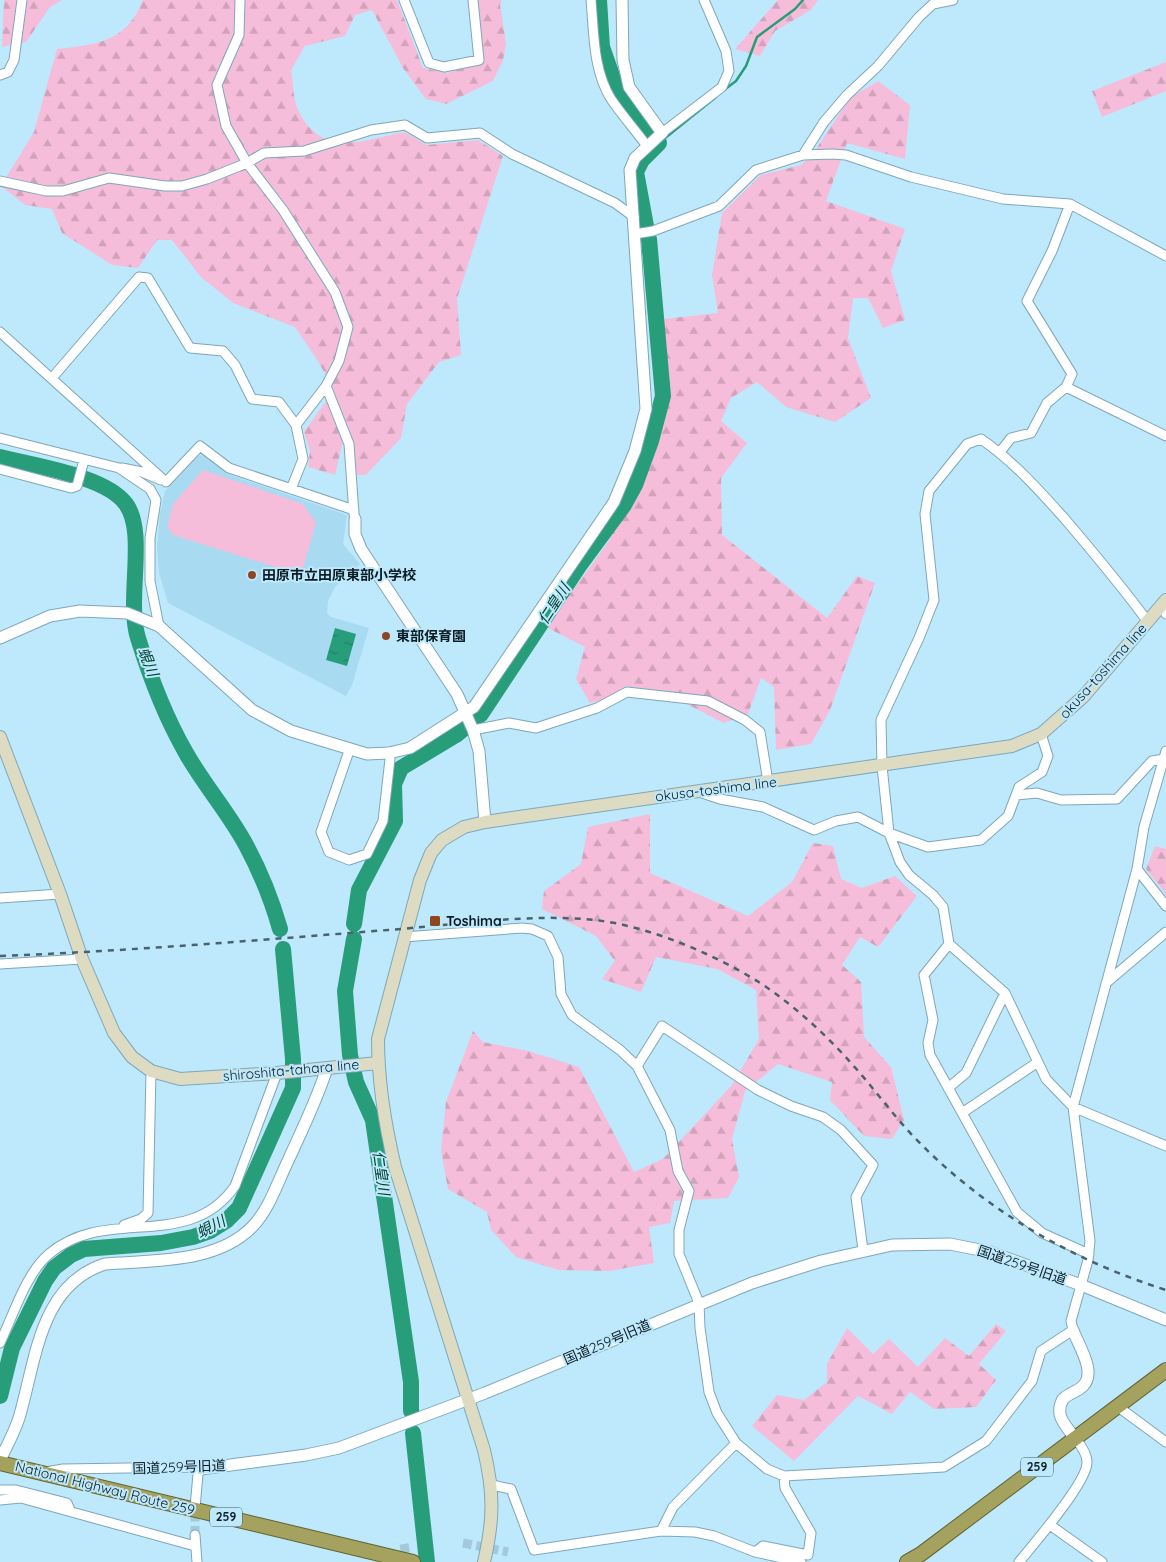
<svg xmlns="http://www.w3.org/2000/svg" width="1166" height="1562" font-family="Quicksand,'Noto Sans JP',sans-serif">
<defs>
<pattern id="forest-firs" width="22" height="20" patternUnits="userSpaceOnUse" patternTransform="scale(1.25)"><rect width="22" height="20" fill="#f6bdda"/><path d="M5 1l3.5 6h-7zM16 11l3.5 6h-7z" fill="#d2a2bb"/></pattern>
<pattern id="water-ripples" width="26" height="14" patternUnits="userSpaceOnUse" patternTransform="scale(1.25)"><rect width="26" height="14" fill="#279d79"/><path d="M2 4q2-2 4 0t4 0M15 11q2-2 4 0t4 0" fill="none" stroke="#207f63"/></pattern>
</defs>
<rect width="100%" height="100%" fill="#bee8fc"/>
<path fill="#a8daf1" d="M 203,455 L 228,474 L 347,515 L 343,544 L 360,564 L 335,587 L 328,601 L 327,613 L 331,617 L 369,628 L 352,685 L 346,696 L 168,603 L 159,573 L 157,548 L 160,514 L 165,491 L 198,456 Z"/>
<path fill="#f6bdda" d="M 203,470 L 303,504 L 316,523 L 301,575 L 173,535 L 167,527 L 173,504 Z"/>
<path fill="url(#forest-firs)" d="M 4,0 L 62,0 L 50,7 L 26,42 L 2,47 Z
M 143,0 L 397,0 L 423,68 L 447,73 L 484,62 L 478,0 L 502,0 L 500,4 L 506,44 L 503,60 L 493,81 L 446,104 L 426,99 L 403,68 L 372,10 L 355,15 L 345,36 L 305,46 L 291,70 C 293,82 293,101 299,112 C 323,159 364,140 404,132 L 427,145 L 478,140 L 503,156 L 457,299 L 461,355 L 439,362 L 407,404 L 401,438 L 366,475 L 357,475 L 352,438 L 342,445 L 335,475 L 308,467 L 310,451 L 304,432 L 334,390 L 318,361 L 295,327 L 233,303 L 201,277 L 172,240 L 157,240 L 138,268 L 112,265 L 62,233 L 52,209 L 25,205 L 1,186 L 34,132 L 57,49 C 96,45 127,42 143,0 Z
M 778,0 L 818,0 L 811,10 L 775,31 L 760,56 L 735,49 Z
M 1166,62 L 1166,91 L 1102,117 L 1092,91 Z
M 878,81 L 910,105 L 905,159 L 847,143 L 826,201 L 905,229 L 891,271 L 905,320 L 883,328 L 868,298 L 853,298 L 848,338 L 871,398 L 835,422 L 786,407 L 757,382 L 731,398 L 721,421 L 747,443 L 721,478 L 722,535 L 827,618 L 857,576 L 875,583 L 830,710 L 811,744 L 776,750 L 774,687 L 761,678 L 748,714 L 724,723 L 661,691 L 626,686 L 607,699 L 590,703 L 576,679 L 585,647 L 546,627 L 606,545 L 640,488 L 668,397 L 663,319 L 718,313 L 712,275 L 722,213 L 761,175 L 801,165 L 814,152 L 850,98 Z
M 650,814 L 650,873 L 748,916 L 792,882 L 813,843 L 833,846 L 841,879 L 862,888 L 895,876 L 917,896 L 878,947 L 860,937 L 842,965 L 861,982 L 864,1037 L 891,1067 L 904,1120 L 892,1139 L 864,1136 L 830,1100 L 832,1082 L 778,1064 L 745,1091 L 732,1139 L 739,1177 L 728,1198 L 674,1201 L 670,1223 L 649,1227 L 654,1263 L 609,1271 L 559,1270 L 516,1257 L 491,1230 L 487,1212 L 448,1189 L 441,1151 L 446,1102 L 473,1031 L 483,1042 L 528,1051 L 579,1067 L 634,1172 L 663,1159 L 732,1085 L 759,1039 L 756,990 L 717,969 L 656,957 L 641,992 L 602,979 L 615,961 L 596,936 L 542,909 L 544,891 L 581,864 L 588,827 Z
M 1155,846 L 1166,849 L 1166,894 L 1146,869 Z
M 996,1324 L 1006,1331 L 979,1364 L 996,1380 L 976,1407 L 934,1409 L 910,1392 L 892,1414 L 858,1396 L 794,1461 L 752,1426 L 777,1395 L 804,1400 L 827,1382 L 827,1364 L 847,1328 L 873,1354 L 889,1339 L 918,1367 L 945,1338 L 969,1356 Z"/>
<path fill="url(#water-ripples)" d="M 335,628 L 356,634 L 347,666 L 326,660 Z"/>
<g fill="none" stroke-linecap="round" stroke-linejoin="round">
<path stroke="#279d79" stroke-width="2.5" d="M 724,90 L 736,81 L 746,66 L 757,37 L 795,9 L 803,0
M 659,143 L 716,97"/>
<path stroke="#279d79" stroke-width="16" d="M 599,0 L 602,47 L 616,87 L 650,134
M 646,226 L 636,172 L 642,160 L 659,143
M 0,457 C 34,466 106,476 126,504 C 147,533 126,599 138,638 C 150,677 166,718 186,753 C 204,785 229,813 246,845 C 260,871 272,901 280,929
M 354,924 L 359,890 L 395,821 L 394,784 L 401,768 L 456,735 L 481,714 L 579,566 L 624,505 L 635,485 L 651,441 L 663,396 L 649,239
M 354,939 L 345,991 L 350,1055 L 356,1082 L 373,1120 L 411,1382 L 411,1411
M 0,1396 L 12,1348 L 45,1281 L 54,1268 L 71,1255 L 84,1249 L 161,1243 L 193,1237 L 210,1231 L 226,1221 L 239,1208 L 293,1088 L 293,1059 L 283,949
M 413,1433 L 427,1562"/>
<path stroke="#a3c9db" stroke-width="9" stroke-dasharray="9 4.5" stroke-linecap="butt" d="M 195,1535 L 195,1508
M 463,1543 L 508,1552
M 404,1544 L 407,1562"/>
<defs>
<path id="minor" d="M 240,0 L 239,35 L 217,85 L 226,126 L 247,163 L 283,210 L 335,292 L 348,327 L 339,361 L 326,386 L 296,425
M 404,0 L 429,63 L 444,67 L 479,60 L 473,0
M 591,0 C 594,33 593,70 611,99 C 622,115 635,130 647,146
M 0,75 L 8,72 L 14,60 L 22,0
M 662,133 L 722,87 L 729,71 L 726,51 L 704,0
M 803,155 L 824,122 L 847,95 L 878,66 L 919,17 L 933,4 L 953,0
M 0,181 L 46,191 L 63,191 L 109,178 L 165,186 L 182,186 L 207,179 L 247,163 L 264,153 L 304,151 L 371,130 L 405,125 L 427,138 L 480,133 L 512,154 L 615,203 L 634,217
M 635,234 L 653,231 L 719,206 L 756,170 L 803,155 L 832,154 L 846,155 L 911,177 L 1003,199 L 1070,204 L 1166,256
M 0,332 L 166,482
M 52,378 L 139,277 L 148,278 L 190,348 L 223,351 L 235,365 L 252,399 L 279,402 L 296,425 L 303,459 L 291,489
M 326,386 L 349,444 L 354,514
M 1066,387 L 1166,436
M 0,438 L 119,468 L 150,489 L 156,500 L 150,538 L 150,581 L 159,626
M 1000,452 L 1011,438 L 1031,433 L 1047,403 L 1066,387 L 1072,374 L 1027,301 L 1052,251 L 1070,204
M 122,468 L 142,472 L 161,480
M 0,469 L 71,488 L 77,486 L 84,460
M 166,482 L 200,446 L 229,468 L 354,510
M 1162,604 L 1166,614
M 1148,622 C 1121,585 1093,552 1064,518 C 1038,489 1013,461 981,439 L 967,444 L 929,491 L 925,514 L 934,600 L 919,638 L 881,720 L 882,766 L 889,833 L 900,862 L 909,875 L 933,895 L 943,907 L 949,944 L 1005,993 L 1046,1079 L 1073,1107 L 1166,1146
M 473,730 L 509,723 L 536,728 L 597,708 L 627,692 L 708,701 L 745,720 L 760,732 L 768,782
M 349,751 L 321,832 L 329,852 L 349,860 L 367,854 L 383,821 L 390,759 L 389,753
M 702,793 L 720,799 L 763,807 L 814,830 L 836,821 L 858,817 L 889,833 L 928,847 L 981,840 L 1008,816 L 1019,787 L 1042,772 L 1048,756 L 1041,734
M 1016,795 L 1037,793 L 1061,800 L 1117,799 L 1152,761 L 1164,759
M 1137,869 L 1166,906
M 0,898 L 60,894
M 404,937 L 522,928 L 532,929 L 548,936 L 558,957 L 561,994 L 572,1015 L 620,1050 L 637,1066 L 670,1130 L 678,1171 L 689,1191 L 679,1230 L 679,1254 L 699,1303 L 700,1328 L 709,1392 L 717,1413 L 736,1443 L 767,1469 L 784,1476 L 944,1467 L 986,1441 L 1032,1381 L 1041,1351 L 1073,1330 L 1071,1321 L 1088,1260 L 1090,1241 L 1073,1107 L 1137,869 L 1144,827 L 1166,751
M 949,944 L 924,975 L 933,1020 L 928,1043 L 930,1055 L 1017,1212 L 1042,1233 L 1089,1254
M 0,964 L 82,959
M 1106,983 L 1166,932
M 637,1066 L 662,1026 L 758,1090 L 791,1106 L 823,1117 L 841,1130 L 873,1165 L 856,1197 L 863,1250
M 948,1088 L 966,1073 L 1005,993
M 962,1113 L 1038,1062
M 124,1225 L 141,1219 L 148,1213 L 151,1071
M 0,1343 C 13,1316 26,1273 49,1254 C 105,1205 189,1253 235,1186 L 277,1073
M 1117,1406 L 1166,1442
M 46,1472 L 63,1469 L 192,1467 L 201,1469 L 198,1474 L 195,1508
M 492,1485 L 511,1489 L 534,1550 L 661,1531 L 695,1532 L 714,1536 L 755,1552 L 801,1562
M 0,1490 L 16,1490 L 67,1503 L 70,1510
M 0,1500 L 21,1498 L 195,1546
M 1050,1525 L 1102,1562
M 661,1531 L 673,1507 L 736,1443
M 195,1535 L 197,1562
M 755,1552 L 763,1546 L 808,1555 L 811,1533 L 785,1488 L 784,1476
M 1019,1562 C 1033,1545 1088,1481 1087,1462 C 1087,1454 1080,1444 1075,1438"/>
<path id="tertiary" d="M 355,519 L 355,534 L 361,549 L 457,694 L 473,730 L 479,751 L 485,822
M 0,638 L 50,616 L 80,611 L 127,613 L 159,626 L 252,710 L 291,731 L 367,754 L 389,753 L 410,748 L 474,707 L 614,502 L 635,451 L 646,409 L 630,170 L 635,158 L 662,133 L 629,87 L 623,60 L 622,0
M 1073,1330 C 1078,1345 1097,1372 1083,1386 C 1077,1392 1069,1393 1063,1399 C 1054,1415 1065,1425 1075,1438
M 0,1460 C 7,1446 14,1433 19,1418 C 36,1361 39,1285 105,1264 C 152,1260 217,1264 253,1226 C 269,1209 277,1184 287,1163 C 301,1132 317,1100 327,1068
M 201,1469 L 306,1455 L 339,1448 L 485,1393 L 752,1283 L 821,1261 L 892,1245 L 950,1244 L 990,1252 L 1081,1285 L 1166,1320"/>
<path id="secondary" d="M 0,737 L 60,894 L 82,959 L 114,1033 L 132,1057 L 151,1071 L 180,1079 L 277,1073 L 378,1063
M 484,1562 C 494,1519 494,1492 484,1450 L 395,1167 C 385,1125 378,1082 378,1039 L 420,880 L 431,853 L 442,840 L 464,827 L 485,822 L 1012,746 L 1041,734 L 1083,697 L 1166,600"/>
<path id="trunk" d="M 0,1463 L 413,1562
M 907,1562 L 921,1554 L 1166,1370"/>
</defs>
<use href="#minor" stroke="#7ea7b9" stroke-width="11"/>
<use href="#tertiary" stroke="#7ea7b9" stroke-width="13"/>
<use href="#secondary" stroke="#7ea7b9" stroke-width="14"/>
<use href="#trunk" stroke="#60642f" stroke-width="16"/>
<use href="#minor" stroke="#fff" stroke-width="9"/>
<use href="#tertiary" stroke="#fff" stroke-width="11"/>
<use href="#secondary" stroke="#dddcc3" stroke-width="12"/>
<use href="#trunk" stroke="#a4a25e" stroke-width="14"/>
<path stroke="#49626d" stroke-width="2.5" stroke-dasharray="6 6" stroke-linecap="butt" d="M 0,956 C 130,951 259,940 388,930 C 454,925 530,913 595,920 C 652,926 735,962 780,997 C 805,1016 830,1039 851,1063 C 873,1087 892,1114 914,1137 C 983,1209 1071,1260 1166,1290"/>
</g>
<g fill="#8d4720" stroke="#bee8fc" stroke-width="2">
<circle cx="252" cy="575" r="5"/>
<circle cx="386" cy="636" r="5"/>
<rect x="429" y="915" width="12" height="12" rx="2.5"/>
</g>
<g text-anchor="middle" stroke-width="4" stroke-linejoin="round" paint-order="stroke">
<g fill="#bee8fc" stroke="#415964" stroke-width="1">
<rect x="1021" y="1457.5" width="32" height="19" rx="4"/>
<rect x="210" y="1507.5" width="32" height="19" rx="4"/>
</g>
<g font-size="12" font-weight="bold" fill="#0c1c23">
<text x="1037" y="1471">259</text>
<text x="226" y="1521">259</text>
</g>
<g font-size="14" font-weight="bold" fill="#0c1c23" stroke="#bee8fc" text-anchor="start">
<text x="262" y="580">田原市立田原東部小学校</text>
<text x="396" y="641">東部保育園</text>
<text x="446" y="926">Toshima</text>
</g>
<g font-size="14" fill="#0c1c23" stroke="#bee8fc">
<text transform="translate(1103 671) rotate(-48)" y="5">okusa-toshima line</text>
<text transform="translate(716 789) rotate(-7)" y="5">okusa-toshima line</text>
<text transform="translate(291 1070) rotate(-5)" y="5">shiroshita-tahara line</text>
<text transform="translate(1022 1265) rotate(19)" y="5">国道259号旧道</text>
<text transform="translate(607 1342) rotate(-23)" y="5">国道259号旧道</text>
<text transform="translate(179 1467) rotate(-2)" y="5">国道259号旧道</text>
<text transform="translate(105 1488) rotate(14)" y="5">National Highway Route 259</text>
</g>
<g font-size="15" font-style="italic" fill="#00422f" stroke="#bee8fc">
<text transform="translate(554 604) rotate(-57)" y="5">仁皇川</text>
<text transform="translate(148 662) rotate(68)" y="5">蜆川</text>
<text transform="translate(381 1173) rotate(82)" y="5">仁皇川</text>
<text transform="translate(211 1227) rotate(-28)" y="5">蜆川</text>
</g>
</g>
</svg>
